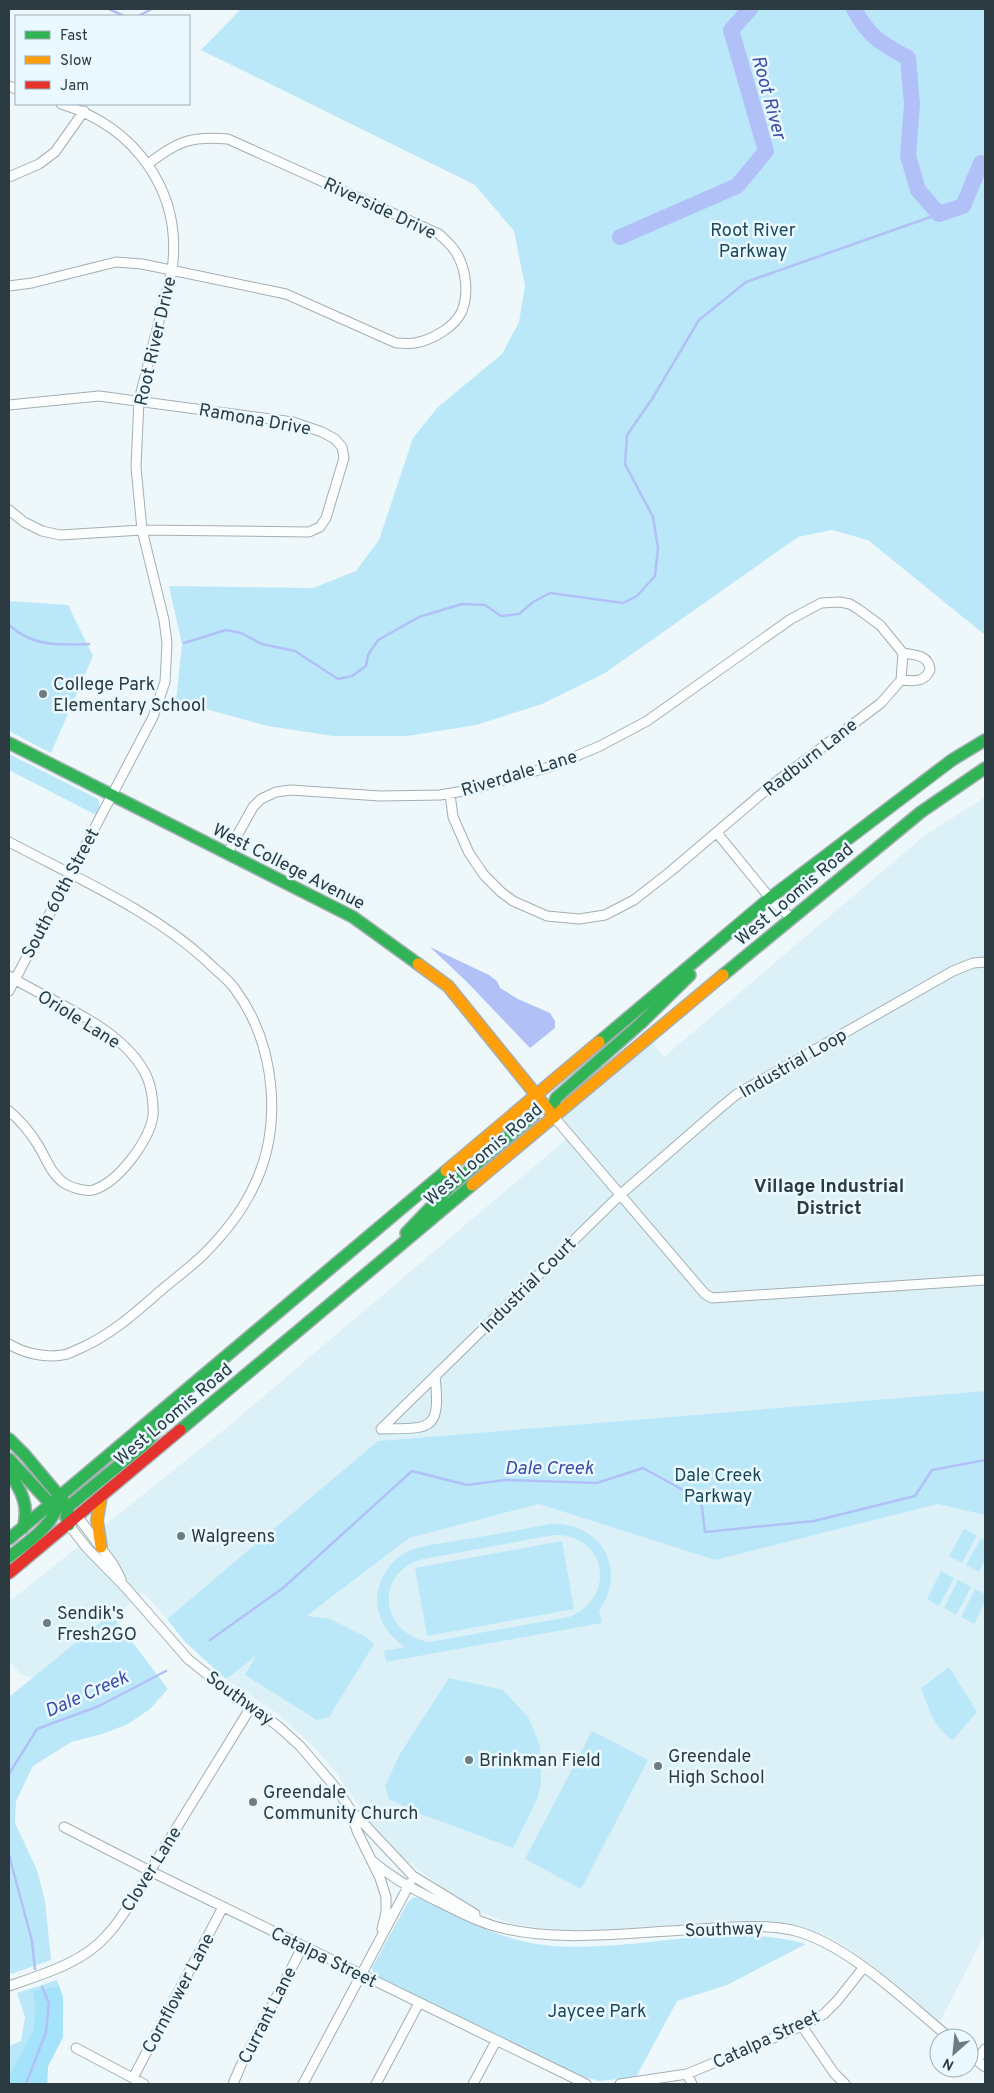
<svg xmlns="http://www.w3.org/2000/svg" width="994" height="2093" font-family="Overpass,sans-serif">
<rect width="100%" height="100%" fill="#eef7fa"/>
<path fill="#dcf0f7" d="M 985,797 L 985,1391 L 379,1441 L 167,1619 L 143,1592 L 44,1682 L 22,1675 L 9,1662 L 9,1602 L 224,1430 L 570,1136 L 554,1117 L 649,1038 L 664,1057 L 924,836 Z
M 539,1504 L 715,1560 L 938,1504 L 985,1515 L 985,1933 L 940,2022 L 867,1961 L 840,1943 L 824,1935 L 784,1923 L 735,1921 L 573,1932 L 512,1924 L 484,1914 L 460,1901 L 403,1858 L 377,1832 L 335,1771 L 312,1745 L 278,1714 L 226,1679 L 409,1538 Z"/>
<path fill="#bae8f9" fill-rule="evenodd" d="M 241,9 L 985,9 L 985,635 L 868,540 L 832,530 L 798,537 L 605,673 L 542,704 L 476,725 L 407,736 L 333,736 L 268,726 L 176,701 L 182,644 L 169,586 L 313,588 L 356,571 L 379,540 L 413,438 L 438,407 L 502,354 L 519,322 L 525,286 L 514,231 L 475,185 L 201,50 Z
M 9,601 L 68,605 L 93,656 L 51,753 L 9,731 Z
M 9,754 L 98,799 L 100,808 L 96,815 L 9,770 Z
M 985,1391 L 985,1515 L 938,1504 L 715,1560 L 539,1504 L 409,1538 L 307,1616 L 330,1619 L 366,1637 L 374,1644 L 329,1717 L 317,1720 L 245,1675 L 256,1656 L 226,1679 L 185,1642 L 167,1619 L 378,1441 Z
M 550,1524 C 601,1521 628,1570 599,1611 L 602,1623 L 386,1662 L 384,1651 L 405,1647 C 389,1636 377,1620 377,1599 C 378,1581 388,1563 403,1554 C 418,1545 439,1544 456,1541 C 487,1536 519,1530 550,1524 ZM 553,1535 C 605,1532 619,1597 569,1617 L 430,1642 C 380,1635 373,1572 423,1559 Z
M 964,1529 L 977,1535 L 962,1563 L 949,1556 Z
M 981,1538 L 985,1540 L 985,1560 L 979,1572 L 966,1565 Z
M 562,1541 L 574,1609 L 427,1636 L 415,1568 Z
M 941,1571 L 954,1578 L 939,1606 L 927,1599 Z
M 958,1580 L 971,1587 L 956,1615 L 944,1608 Z
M 975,1589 L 985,1594 L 985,1601 L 974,1624 L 961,1617 Z
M 111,1614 L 168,1689 L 150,1709 L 128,1724 L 102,1734 L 71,1742 L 33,1766 L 16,1801 L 15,1823 L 37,1870 L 45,1901 L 51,1960 L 11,1974 L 9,1968 L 9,1697 Z
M 949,1667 L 977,1712 L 953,1740 C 934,1728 929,1709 921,1688 Z
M 449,1678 L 503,1690 L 528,1717 L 534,1731 L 540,1746 L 541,1782 L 538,1797 L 513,1848 L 421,1814 L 389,1799 L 385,1786 L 400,1754 Z
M 592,1731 L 648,1760 L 581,1889 L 525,1859 Z
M 414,1897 L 420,1898 C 458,1917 494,1937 537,1944 C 626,1957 718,1919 806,1944 L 727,1985 L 677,2001 L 636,2077 L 600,2081 L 580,2076 L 374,1975 L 372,1968 L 408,1902 Z
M 57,1980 L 63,1997 L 63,2037 L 48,2066 L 47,2084 L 9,2084 L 9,2046 L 21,2041 L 25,2017 L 17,1993 Z"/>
<path fill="#a4e3f9" d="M 59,1986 L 63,1997 L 63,2037 L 48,2066 L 47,2084 L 9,2084 L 9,2076 L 34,2030 L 35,2005 L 33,1991 Z"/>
<path fill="#b1c1f7" d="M 430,947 L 489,975 L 497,981 L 500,988 L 518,999 L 550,1013 L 555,1021 L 555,1028 L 530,1048 L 467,982 Z"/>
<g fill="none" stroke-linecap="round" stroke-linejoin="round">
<path stroke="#b1c1f7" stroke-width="2.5" d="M 109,9 L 124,16
M 138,16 L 152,9
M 9,625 C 33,647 59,645 89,644
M 184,643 L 226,630 L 241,633 L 262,644 L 295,651 L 338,679 L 352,676 L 366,666 L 368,655 L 378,640 L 419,617 L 462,604 L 485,605 L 501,616 L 519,614 L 533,602 L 550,593 L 623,603 L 637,596 L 655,576 L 658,548 L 653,517 L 625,464 L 627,435 L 652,399 L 699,320 L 746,282 L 939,214
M 210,1640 L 283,1588 L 412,1471 L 467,1485 L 505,1480 L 597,1483 L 643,1468 L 701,1500 L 705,1532 L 814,1521 L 915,1496 L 932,1470 L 985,1460
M 9,1774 L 37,1729 L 99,1706 L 166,1671
M 9,1855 L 32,1941 L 35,1969
M 26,2084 L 46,2032 L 49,2003 L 42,1987"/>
<path stroke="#b1c1f7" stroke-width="16" d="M 854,9 C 869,37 881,43 908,58 L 912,104 L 908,156 L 918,190 L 939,214 L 963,206 L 981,163 L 985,164
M 620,237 L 737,186 L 766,151 L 731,30 L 750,9"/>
<defs>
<path id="street" d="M 9,86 L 16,89
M 9,177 L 39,164 L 55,152 L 84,111
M 9,286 L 32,283 L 116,262 L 142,264 L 286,294 L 396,343 C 402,343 409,344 415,343 C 432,340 455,327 462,311 C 469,293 466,270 457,254 C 453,246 445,240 439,234 L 228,139 C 191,136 178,141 148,164
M 9,405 L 99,396 L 293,422 L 322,432 L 335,439 L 342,447 L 344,458 L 326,518 L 320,527 L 309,532 L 142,530 L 60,535 L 42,531 L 24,522 L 9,510
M 901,680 C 913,681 924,683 930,670 C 929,655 915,655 903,653
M 450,794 L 453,817 L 469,853 L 484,875 L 501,892 L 513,901 L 547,916 L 579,919 L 605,915 L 634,900 L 671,871 L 772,785 L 881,703 L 901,680
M 717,833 L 770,898 L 791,918
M 9,842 C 77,878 160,914 215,969 C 222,975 230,982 235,989 C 276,1045 284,1128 252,1190 C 240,1214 223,1235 204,1254 C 192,1266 178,1276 165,1287 C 138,1310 113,1334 81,1348 C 75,1350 68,1355 62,1355 C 45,1358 23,1353 9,1344
M 227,854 L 253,807 L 261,799 L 276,792 L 291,790 L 380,796 L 440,795 L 469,790 L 553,766 L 600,746 L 647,721 L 791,619 L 821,603 L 840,602 L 850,604 L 858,609 L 880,625 L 903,653 L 901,680
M 9,976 C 53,1003 118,1025 144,1071 C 151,1083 154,1102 153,1116 C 149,1141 118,1183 93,1190 C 85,1192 70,1187 64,1183 C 51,1174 46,1158 38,1145 C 30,1132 21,1121 9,1111
M 9,991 L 153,717 L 165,682 L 167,643 L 164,620 L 142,530 L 136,467 L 139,400 L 172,270 C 183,192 136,127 61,104
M 554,1117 L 705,1294 L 712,1298 L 985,1280
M 435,1376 C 441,1432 431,1428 381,1429 L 621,1194 L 720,1108 L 737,1094 L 953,971 L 973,963 L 985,962
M 78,1517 L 113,1564 L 121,1579
M 69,1525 L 86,1547 L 126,1588 L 188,1659 L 218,1683 L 278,1726 L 300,1746 L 336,1788 L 350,1809 L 413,1876 L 475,1914
M 351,1812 L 357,1831 L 380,1878 L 386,1897 L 386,1912 L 382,1929
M 64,1827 L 150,1871 L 586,2084
M 371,1860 C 393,1879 410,1887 435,1900 C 454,1909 473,1920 494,1926 C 555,1943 623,1933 686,1930 C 721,1928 757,1923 792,1930 C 847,1943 906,2002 950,2038
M 9,1986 C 43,1974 83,1963 107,1935 C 114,1928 120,1919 126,1910 L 251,1707
M 802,2026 L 834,2073 L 845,2084
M 76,2048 L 144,2084
M 969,2054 L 985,2067
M 977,2060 L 985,2049
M 687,2074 L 692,2084
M 133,2078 L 223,1907
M 233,2084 L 241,2065 L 303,1946
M 303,2084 L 410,1883
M 376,2084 L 419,2003
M 473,2084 L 496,2041
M 620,2084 L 687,2074 L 802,2026 L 824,2014 L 837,2001 L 864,1967"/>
<path id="fast" d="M 9,743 L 353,917 L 418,964
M 723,975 L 921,812 L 985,768
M 599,1042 L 770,898 L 952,760 L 985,740
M 554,1117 L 553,1107 L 556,1098 L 641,1023 L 690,975
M 406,1233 L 451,1186 L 534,1115 L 536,1109 L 535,1094
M 180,1430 L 472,1185
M 9,1439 L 25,1455 L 66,1504
M 9,1459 L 56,1510
M 9,1472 C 21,1490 30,1506 23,1528
M 69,1525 L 66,1517 L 69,1506 L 146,1443 L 172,1411
M 9,1539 L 446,1171
M 9,1557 C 29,1541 55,1525 60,1498"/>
<path id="slow" d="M 418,964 L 448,986 L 554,1117
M 446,1171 L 599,1042
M 472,1185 L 723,975
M 101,1497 L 97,1520 L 101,1547"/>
<path id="jam" d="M 9,1573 L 180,1430"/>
</defs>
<use href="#street" stroke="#a4afb3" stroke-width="11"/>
<use href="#fast" stroke="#a4afb3" stroke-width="14"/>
<use href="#slow" stroke="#a4afb3" stroke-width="14"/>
<use href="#jam" stroke="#a4afb3" stroke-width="14"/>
<use href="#street" stroke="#fcfefe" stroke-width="9"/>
<use href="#fast" stroke="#30b455" stroke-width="11"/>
<use href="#slow" stroke="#ff9f0a" stroke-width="11"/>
<use href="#jam" stroke="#e5322d" stroke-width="11"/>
</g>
<g fill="#6f7d82" stroke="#e9f9ff" stroke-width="2">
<circle cx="43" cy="694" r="5"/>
<circle cx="181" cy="1536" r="5"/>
<circle cx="47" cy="1623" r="5"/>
<circle cx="469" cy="1760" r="5"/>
<circle cx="658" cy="1766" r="5"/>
<circle cx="253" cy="1802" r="5"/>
</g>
<g text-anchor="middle" stroke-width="5" stroke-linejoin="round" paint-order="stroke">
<g font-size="18" fill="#2b3b41" stroke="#e9f9ff">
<text transform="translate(380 208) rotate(25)" y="6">Riverside Drive</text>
<text transform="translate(155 341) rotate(-77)" y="6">Root River Drive</text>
<text transform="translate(255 419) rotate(10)" y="6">Ramona Drive</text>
<text transform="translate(810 757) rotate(-38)" y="6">Radburn Lane</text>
<text transform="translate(519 773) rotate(-17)" y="6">Riverdale Lane</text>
<text transform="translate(289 866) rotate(27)" y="6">West College Avenue</text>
<text transform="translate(60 893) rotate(-62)" y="6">South 60th Street</text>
<text transform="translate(794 894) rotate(-40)" y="6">West Loomis Road</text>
<text transform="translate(79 1019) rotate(32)" y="6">Oriole Lane</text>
<text transform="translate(793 1063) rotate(-30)" y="6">Industrial Loop</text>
<text transform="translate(483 1154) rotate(-40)" y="6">West Loomis Road</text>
<text transform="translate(528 1285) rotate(-45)" y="6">Industrial Court</text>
<text transform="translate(173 1414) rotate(-40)" y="6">West Loomis Road</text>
<text transform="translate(240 1698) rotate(36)" y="6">Southway</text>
<text transform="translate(151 1869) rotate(-58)" y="6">Clover Lane</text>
<text transform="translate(724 1929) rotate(-2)" y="6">Southway</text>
<text transform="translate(324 1957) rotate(26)" y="6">Catalpa Street</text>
<text transform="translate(178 1993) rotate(-62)" y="6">Cornflower Lane</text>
<text transform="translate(267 2015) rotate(-63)" y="6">Currant Lane</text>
<text transform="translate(766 2039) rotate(-25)" y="6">Catalpa Street</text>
</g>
<g font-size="18" fill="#1a4959" stroke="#e9f9ff">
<text x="753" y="236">Root River<tspan x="753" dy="21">Parkway</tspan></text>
<text x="718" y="1481">Dale Creek<tspan x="718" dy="21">Parkway</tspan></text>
<text x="597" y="2017">Jaycee Park</text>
</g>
<g font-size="18" fill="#2b3b41" stroke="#e9f9ff" text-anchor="start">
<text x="53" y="690">College Park<tspan x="53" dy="21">Elementary School</tspan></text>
<text x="191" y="1542">Walgreens</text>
<text x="57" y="1619">Sendik's<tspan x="57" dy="21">Fresh2GO</tspan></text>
<text x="668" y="1762">Greendale<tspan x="668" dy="21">High School</tspan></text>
<text x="479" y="1766">Brinkman Field</text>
<text x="263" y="1798">Greendale<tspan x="263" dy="21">Community Church</tspan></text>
</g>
<g font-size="19" font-style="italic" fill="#3f4da6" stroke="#e9f9ff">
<text transform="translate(770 97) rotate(75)" y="7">Root River</text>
<text x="549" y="1474">Dale Creek</text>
<text transform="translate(86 1693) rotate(-24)" y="7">Dale Creek</text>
</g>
<g font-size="19" font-weight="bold" fill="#2b3b41" stroke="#e9f9ff">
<text x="829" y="1192">Village Industrial<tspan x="829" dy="22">District</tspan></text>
</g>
</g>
<rect width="994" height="2093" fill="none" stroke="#2b3b41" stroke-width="20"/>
<rect x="15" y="15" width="175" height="90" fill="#e9f9ff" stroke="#9dadb3"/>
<rect x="25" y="31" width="25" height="8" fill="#30b455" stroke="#9dadb3"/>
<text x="60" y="40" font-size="15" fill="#2b3b41">Fast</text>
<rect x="25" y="56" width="25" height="8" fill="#ff9f0a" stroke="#9dadb3"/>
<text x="60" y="65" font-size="15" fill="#2b3b41">Slow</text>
<rect x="25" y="81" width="25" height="8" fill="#e5322d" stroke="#9dadb3"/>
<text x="60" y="90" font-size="15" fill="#2b3b41">Jam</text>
<g transform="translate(954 2053) rotate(207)"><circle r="24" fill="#e9f9ff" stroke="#9dadb3"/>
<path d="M0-4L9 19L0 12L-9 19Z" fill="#6f7d82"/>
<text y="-8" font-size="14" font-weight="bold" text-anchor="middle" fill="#2b3b41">N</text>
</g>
</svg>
